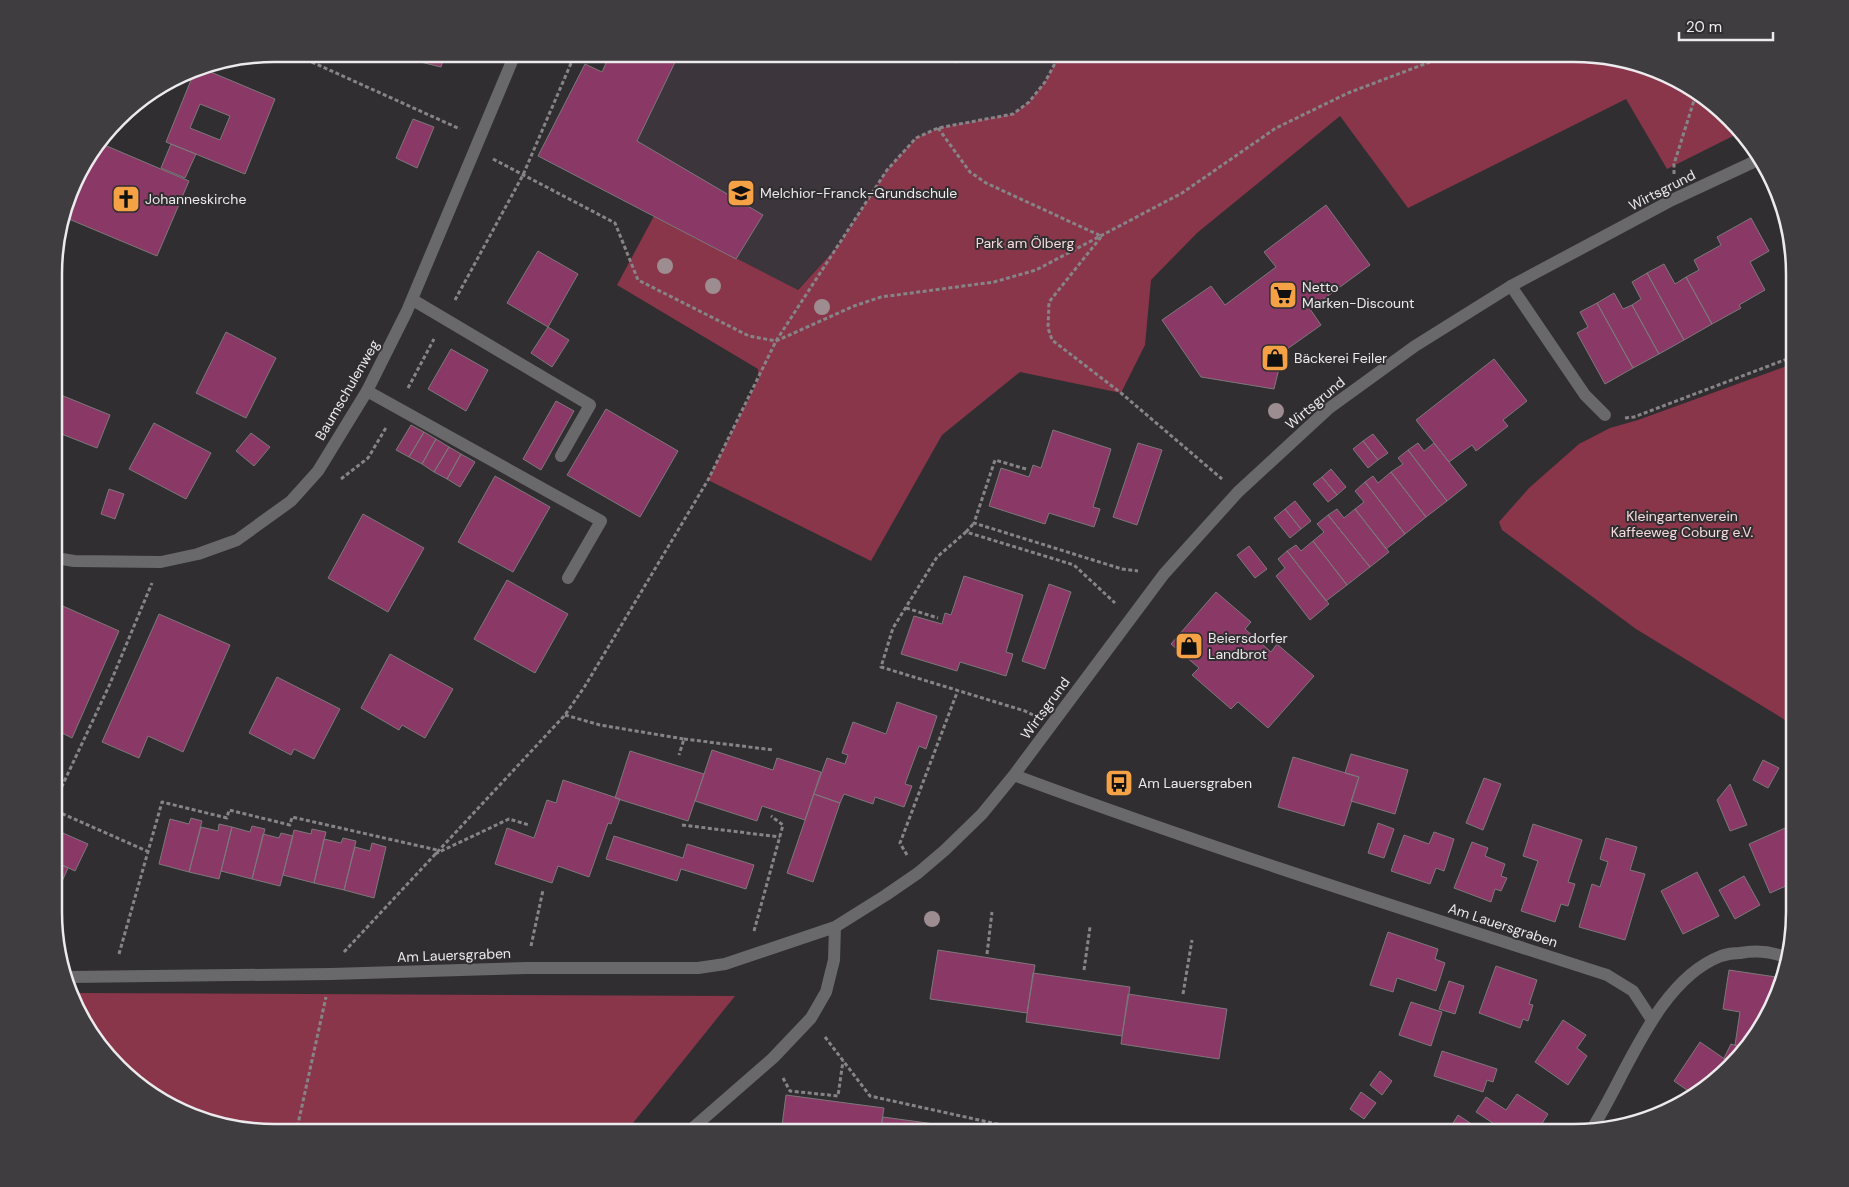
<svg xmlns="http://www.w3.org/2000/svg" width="1849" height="1187" font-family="'DM Sans',sans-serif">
<rect width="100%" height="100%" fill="#302e30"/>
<path fill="#3c353c" d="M 610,54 L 1060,54 L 1045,82 L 1029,102 L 1013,114 L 938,128 L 887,170 L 838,246 L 797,290 L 654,216 L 602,72 Z"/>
<path fill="#89364b" d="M 1060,54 L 1574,54 L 1645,65 L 1697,91 L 1737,134 L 1667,169 L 1626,99 L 1408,208 L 1340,116 L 1197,233 L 1151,280 L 1145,345 L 1121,393 L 1020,372 L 942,435 L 871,561 L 708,480 L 759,378 L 758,369 L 617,285 L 654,216 L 798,290 L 838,246 L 887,170 L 916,138 L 938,128 L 1013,114 L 1029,102 L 1045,82 Z
M 1795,363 L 1795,726 L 1636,629 L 1502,530 L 1499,522 L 1529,488 L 1579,444 L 1610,428 L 1638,420 Z
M 74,993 L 735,996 L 625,1133 L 275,1133 L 204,1122 L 152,1096 L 84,1023 Z"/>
<path fill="#8a3967" stroke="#7c787a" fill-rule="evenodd" d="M 401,54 L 445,54 L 441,67 L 400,57 Z
M 610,54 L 679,54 L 637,141 L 763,215 L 736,259 L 538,156 L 585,64 L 602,72 Z
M 936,54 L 961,54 L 957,63 Z
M 201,68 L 275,99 L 245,174 L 166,142 L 195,70 ZM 200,104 L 230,116 L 220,140 L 190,128 Z
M 413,119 L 434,127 L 417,168 L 396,158 Z
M 102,144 L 189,181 L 157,256 L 64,217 L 77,177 Z
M 171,144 L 196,154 L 185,178 L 161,168 Z
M 1326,205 L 1370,265 L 1310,309 L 1321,325 L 1283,352 L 1274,389 L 1201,377 L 1162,320 L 1211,286 L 1225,305 L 1276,267 L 1264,252 Z
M 1751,218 L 1769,251 L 1750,262 L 1765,290 L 1739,305 L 1741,308 L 1712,324 L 1686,277 L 1699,270 L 1694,260 L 1721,245 L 1717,237 Z
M 538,251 L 578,274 L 548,327 L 507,303 Z
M 1664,264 L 1675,284 L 1686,277 L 1712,324 L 1684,340 L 1647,273 Z
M 1647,273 L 1684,340 L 1659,354 L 1632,305 L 1641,299 L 1632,282 Z
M 1614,293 L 1623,309 L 1632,305 L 1659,354 L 1633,368 L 1597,303 Z
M 1597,303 L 1633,368 L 1605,384 L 1577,333 L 1588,327 L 1580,312 Z
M 548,327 L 569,340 L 552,367 L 531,353 Z
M 226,332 L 276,358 L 246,418 L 196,393 Z
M 451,349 L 488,370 L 466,411 L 428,389 Z
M 1494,359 L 1527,401 L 1503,420 L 1508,426 L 1476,451 L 1472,445 L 1449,462 L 1416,420 Z
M 56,393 L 110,415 L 97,448 L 59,433 L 56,442 Z
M 556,401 L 574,411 L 541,470 L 523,459 Z
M 606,409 L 678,451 L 640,517 L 567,475 Z
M 154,423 L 211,453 L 186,499 L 129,469 Z
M 411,425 L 424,432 L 409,457 L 396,450 Z
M 1053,430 L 1111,449 L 1093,507 L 1100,509 L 1094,527 L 1049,513 L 1045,524 L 989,506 L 1001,468 L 1029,477 L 1033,465 L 1041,468 Z
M 424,432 L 436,439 L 422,464 L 409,457 Z
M 251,433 L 270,447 L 254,466 L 236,451 Z
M 1373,434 L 1388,453 L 1378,460 L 1363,441 Z
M 436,439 L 449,447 L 434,472 L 422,464 Z
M 1363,441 L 1378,460 L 1368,468 L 1353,449 Z
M 1138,443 L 1162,450 L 1137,525 L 1113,517 Z
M 1418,443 L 1424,451 L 1434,443 L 1467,485 L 1447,501 L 1408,450 Z
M 449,447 L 461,454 L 447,479 L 434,472 Z
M 1408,450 L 1447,501 L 1426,517 L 1391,472 L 1403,464 L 1398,458 Z
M 461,454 L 475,462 L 460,487 L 447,479 Z
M 1331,469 L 1346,487 L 1337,495 L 1322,477 Z
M 1391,472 L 1426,517 L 1405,534 L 1365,482 L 1373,476 L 1378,483 Z
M 495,476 L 550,507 L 513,572 L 458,542 Z
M 1322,477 L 1337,495 L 1328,502 L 1313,484 Z
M 1365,482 L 1405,534 L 1386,549 L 1355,509 L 1364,502 L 1355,491 Z
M 109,489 L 124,494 L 115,519 L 101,514 Z
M 1295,501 L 1311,521 L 1301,529 L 1285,509 Z
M 1285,509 L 1301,529 L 1290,538 L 1274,518 Z
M 1337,509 L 1344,518 L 1355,509 L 1389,552 L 1370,567 L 1328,515 Z
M 363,514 L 424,548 L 388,612 L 328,578 Z
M 1328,515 L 1370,567 L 1347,585 L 1313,541 L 1324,532 L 1317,524 Z
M 1313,541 L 1347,585 L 1326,601 L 1287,551 L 1296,545 L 1301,551 Z
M 1249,546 L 1267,569 L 1255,578 L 1237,555 Z
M 1287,551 L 1329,604 L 1310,620 L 1276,576 L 1285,568 L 1278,559 Z
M 964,576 L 1023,595 L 1006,652 L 1013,654 L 1006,676 L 960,662 L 957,671 L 901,654 L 914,616 L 942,624 L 945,613 L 951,615 Z
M 507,580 L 568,614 L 535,673 L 474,639 Z
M 1049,584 L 1071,592 L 1045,669 L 1022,661 Z
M 1216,592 L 1251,622 L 1245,629 L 1271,652 L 1277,644 L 1314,676 L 1268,728 L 1238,702 L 1231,709 L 1192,675 L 1199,668 L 1171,644 Z
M 56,603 L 119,631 L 72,738 L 56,730 Z
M 159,614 L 230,645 L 183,752 L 148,736 L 139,758 L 102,742 Z
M 390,654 L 453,689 L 425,738 L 402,725 L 399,730 L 361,708 Z
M 277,677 L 340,709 L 314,759 L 294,749 L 291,755 L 249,733 Z
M 897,702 L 937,716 L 926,749 L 919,746 L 905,784 L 912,786 L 904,807 L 875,797 L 873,804 L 844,794 L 840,803 L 814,794 L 827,758 L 845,764 L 848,755 L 842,753 L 853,722 L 886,734 Z
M 712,750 L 773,770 L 777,758 L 821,772 L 805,820 L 762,806 L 757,821 L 695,801 Z
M 630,751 L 704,774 L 688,821 L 615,798 Z
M 1351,754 L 1408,770 L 1395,814 L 1351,801 L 1359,777 L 1345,773 Z
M 1293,757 L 1359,777 L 1344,826 L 1278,807 Z
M 1763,760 L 1779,768 L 1768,788 L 1753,780 Z
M 1484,778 L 1501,784 L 1483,830 L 1466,823 Z
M 563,780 L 620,799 L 611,824 L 608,823 L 589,877 L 558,866 L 552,883 L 495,864 L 507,828 L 534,838 L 547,800 L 556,803 Z
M 1730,784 L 1747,825 L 1730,831 L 1717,800 Z
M 814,794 L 840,803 L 813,882 L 787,873 Z
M 191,818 L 202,821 L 189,872 L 159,864 L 170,819 L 189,824 Z
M 1378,823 L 1394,829 L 1384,858 L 1368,853 Z
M 219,824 L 232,827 L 219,879 L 189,872 L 201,827 L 218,831 Z
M 1533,824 L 1582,840 L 1568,882 L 1575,884 L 1568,906 L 1561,904 L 1555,922 L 1521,911 L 1538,861 L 1523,856 Z
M 1792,825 L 1795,831 L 1795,882 L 1770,893 L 1749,844 Z
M 252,826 L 265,829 L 252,879 L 221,871 L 232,827 L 250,832 Z
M 312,829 L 326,832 L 314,883 L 283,875 L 294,830 L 311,834 Z
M 56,830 L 88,844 L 75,871 L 56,862 Z
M 1434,832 L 1454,839 L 1444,871 L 1436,868 L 1430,884 L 1391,871 L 1404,835 L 1429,844 Z
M 281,833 L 293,836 L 280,886 L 252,879 L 263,834 L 279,838 Z
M 614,836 L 683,858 L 687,844 L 754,865 L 746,889 L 681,869 L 677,881 L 606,859 Z
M 343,838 L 356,841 L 344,890 L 314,883 L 324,839 L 341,843 Z
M 1606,838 L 1637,847 L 1630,870 L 1645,874 L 1625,940 L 1579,927 L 1592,884 L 1600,887 L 1608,862 L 1600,859 Z
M 1472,842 L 1488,848 L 1485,856 L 1505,864 L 1501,876 L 1507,878 L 1501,891 L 1495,889 L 1491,902 L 1454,888 Z
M 372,843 L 386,847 L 374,898 L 344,890 L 355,847 L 370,851 Z
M 56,862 L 68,868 L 56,895 Z
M 1697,872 L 1719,916 L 1683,934 L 1661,891 Z
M 1744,876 L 1760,905 L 1735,919 L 1719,890 Z
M 1388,932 L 1438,949 L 1435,959 L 1445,963 L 1436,991 L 1397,978 L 1393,992 L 1370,985 Z
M 938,950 L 1035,965 L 1027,1013 L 930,999 Z
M 1496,966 L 1537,980 L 1529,1004 L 1533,1005 L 1528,1021 L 1523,1019 L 1520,1028 L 1479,1013 Z
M 1729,970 L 1776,977 L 1771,1010 L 1769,1012 L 1766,1012 L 1765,1021 L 1758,1035 L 1745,1047 L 1735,1045 L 1740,1012 L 1723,1009 Z
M 1033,973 L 1130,987 L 1122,1036 L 1026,1022 Z
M 1449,981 L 1464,986 L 1455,1014 L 1439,1009 Z
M 1128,994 L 1227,1009 L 1219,1059 L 1121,1044 Z
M 1411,1002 L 1442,1012 L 1431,1046 L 1399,1035 Z
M 1563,1020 L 1586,1035 L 1577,1048 L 1587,1056 L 1568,1085 L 1535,1062 Z
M 1700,1042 L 1729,1062 L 1694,1095 L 1674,1081 Z
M 1731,1044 L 1743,1048 L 1729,1062 L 1724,1058 Z
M 1442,1051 L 1497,1069 L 1493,1082 L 1487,1080 L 1483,1092 L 1434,1076 Z
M 1380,1071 L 1392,1081 L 1382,1095 L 1370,1085 Z
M 1361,1092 L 1376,1103 L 1364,1119 L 1350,1109 Z
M 1517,1094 L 1548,1114 L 1536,1133 L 1508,1133 L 1476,1112 L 1486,1097 L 1506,1110 Z
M 786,1095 L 884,1108 L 880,1133 L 781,1133 Z
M 1458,1115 L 1479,1129 L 1476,1133 L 1459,1133 L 1450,1128 Z
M 883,1117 L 979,1130 L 978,1133 L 880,1133 Z
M 1332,1128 L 1338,1133 L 1328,1133 Z"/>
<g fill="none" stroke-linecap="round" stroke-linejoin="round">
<path stroke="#868486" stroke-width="3" stroke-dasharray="4 2.5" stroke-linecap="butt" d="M 294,54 L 460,129
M 938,128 L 970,172 L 986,183 L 1101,236
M 493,159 L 615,223 L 638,280 L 749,336 L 776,341 L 854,306 L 881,297 L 994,282 L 1036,270 L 1182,193 L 1276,128 L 1348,93 L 1451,54
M 1674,174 L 1674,164 L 1697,91
M 1101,237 L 1049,302 L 1048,328 L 1052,340 L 1121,393 L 1222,479
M 455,300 L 523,175 L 575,54
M 408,388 L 434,339
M 1625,418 L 1634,417 L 1795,356
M 1026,469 L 995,460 L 974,523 L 1122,569 L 1138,571
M 341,479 L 368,458 L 387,426
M 966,532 L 974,523
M 906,608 L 938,618
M 565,715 L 600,725 L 684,739 L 679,755
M 1033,715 L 1025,711 L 881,667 L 893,628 L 937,557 L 966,532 L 1074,565 L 1115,603
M 684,739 L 774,750
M 56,799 L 109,686 L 152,583
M 56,811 L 149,852
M 682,825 L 780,837
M 435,854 L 509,819 L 529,825
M 907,855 L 900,843 L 958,690
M 754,931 L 783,825 L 771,816
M 531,946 L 543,890
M 344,952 L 565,715 L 585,686 L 708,480 L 776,341 L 887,170 L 916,138 L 938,128 L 1013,114 L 1029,102 L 1045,82 L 1060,54
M 119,954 L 162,802 L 227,818 L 229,810 L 290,825 L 292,817 L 437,850
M 987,954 L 992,912
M 1084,970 L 1090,927
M 1183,994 L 1192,940
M 825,1037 L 870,1096 L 1038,1133
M 783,1078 L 790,1091 L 838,1096 L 843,1061
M 232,1126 L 297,1131
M 296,1133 L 326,997"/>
<path stroke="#69686a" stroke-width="12" d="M 1511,286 L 1585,395 L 1605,415
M 413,300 L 590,405 L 561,456
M 367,391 L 601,521 L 568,578"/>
<path stroke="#69686a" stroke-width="12" d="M 56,558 L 74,561 L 161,562 L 198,554 L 237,540 L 291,501 L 318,471 L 367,391 L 407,311 L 515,54
M 1014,775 L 1164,574 L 1238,492 L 1328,409 L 1415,346 L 1511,286 L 1672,200 L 1760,159
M 68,977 L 331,974 L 527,968 L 698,968 L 725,964 L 835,927 L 886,895 L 918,873 L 945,850 L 982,814 L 1014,775 C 1210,848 1409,911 1607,975 L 1633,991 L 1652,1020
M 1590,1132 C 1626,1077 1656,981 1721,956 C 1727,954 1734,953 1740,953 C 1756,950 1773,952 1788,958
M 687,1133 L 773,1058 L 811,1018 L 826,992 L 834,960 L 835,927"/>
</g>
<g fill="#9d8d90">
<circle cx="665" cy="266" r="8"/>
<circle cx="713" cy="286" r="8"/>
<circle cx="822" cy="307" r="8"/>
<circle cx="1276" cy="411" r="8"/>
<circle cx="932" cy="919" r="8"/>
</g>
<defs>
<symbol id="school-square" viewBox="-11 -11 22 22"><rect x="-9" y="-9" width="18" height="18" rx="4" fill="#f5a246" stroke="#302e30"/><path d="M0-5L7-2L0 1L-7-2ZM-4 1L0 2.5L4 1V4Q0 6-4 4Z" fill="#111"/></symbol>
<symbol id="church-square" viewBox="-11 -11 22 22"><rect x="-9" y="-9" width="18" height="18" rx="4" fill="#f5a246" stroke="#302e30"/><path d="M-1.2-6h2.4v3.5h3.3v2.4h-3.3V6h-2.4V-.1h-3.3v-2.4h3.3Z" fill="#111"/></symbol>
<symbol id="supermarket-square" viewBox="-11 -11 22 22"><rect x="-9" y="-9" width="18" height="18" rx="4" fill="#f5a246" stroke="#302e30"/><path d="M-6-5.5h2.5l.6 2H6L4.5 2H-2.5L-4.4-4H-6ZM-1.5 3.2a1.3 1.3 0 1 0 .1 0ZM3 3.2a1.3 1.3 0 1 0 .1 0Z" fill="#111"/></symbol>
<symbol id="shop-square" viewBox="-11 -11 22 22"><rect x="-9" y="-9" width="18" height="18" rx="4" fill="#f5a246" stroke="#302e30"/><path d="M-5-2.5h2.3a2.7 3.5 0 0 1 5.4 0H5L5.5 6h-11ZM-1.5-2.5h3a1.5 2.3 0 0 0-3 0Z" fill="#111"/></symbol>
<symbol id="bus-square" viewBox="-11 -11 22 22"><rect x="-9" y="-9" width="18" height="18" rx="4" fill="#f5a246" stroke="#302e30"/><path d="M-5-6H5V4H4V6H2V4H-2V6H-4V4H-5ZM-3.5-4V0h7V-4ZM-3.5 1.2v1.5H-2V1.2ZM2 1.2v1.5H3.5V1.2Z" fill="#111"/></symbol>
</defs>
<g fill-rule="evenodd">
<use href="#school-square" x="725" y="177" width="32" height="32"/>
<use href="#church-square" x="110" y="183" width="32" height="32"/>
<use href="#supermarket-square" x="1267" y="279" width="32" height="32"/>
<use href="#shop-square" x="1259" y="342" width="32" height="32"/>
<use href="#shop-square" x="1173" y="630" width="32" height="32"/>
<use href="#bus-square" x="1103" y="767" width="32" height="32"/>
</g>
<g text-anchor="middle" stroke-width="4" stroke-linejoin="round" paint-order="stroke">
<g font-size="14" fill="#eceaec" stroke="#302e30">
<text transform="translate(1662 190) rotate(-27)" y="5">Wirtsgrund</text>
<text transform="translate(347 390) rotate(-60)" y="5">Baumschulenweg</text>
<text transform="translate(1315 403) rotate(-40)" y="5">Wirtsgrund</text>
<text transform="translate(1045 708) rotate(-54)" y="5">Wirtsgrund</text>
<text transform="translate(1503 925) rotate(18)" y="5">Am Lauersgraben</text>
<text transform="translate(454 955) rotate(-2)" y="5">Am Lauersgraben</text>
</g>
<g font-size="14" fill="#eceaec" stroke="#302e30" text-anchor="start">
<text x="760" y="198">Melchior-Franck-Grundschule</text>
<text x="145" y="204">Johanneskirche</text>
<text x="1302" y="292">Netto<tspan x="1302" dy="16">Marken-Discount</tspan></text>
<text x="1294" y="363">Bäckerei Feiler</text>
<text x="1208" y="643">Beiersdorfer<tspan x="1208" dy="16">Landbrot</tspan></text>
<text x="1138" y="788">Am Lauersgraben</text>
</g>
<g font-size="14" fill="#f6dbdf" stroke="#302e30">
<text x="1025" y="248">Park am Ölberg</text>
<text x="1682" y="521">Kleingartenverein<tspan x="1682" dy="16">Kaffeeweg Coburg e.V.</tspan></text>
</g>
</g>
<path d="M0 0H1849V1187H0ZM274 62H1574A212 212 0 0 1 1786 274V912A212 212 0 0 1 1574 1124H274A212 212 0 0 1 62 912V274A212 212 0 0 1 274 62Z" fill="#3f3d3f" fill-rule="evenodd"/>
<path fill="none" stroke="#eceaec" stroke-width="2.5" d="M274 62H1574A212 212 0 0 1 1786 274V912A212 212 0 0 1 1574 1124H274A212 212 0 0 1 62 912V274A212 212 0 0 1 274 62Z"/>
<path d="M1679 32v8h94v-8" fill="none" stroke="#eceaec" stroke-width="2.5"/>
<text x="1686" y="32" font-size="15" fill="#eceaec" stroke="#302e30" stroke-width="4" paint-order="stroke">20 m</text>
</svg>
